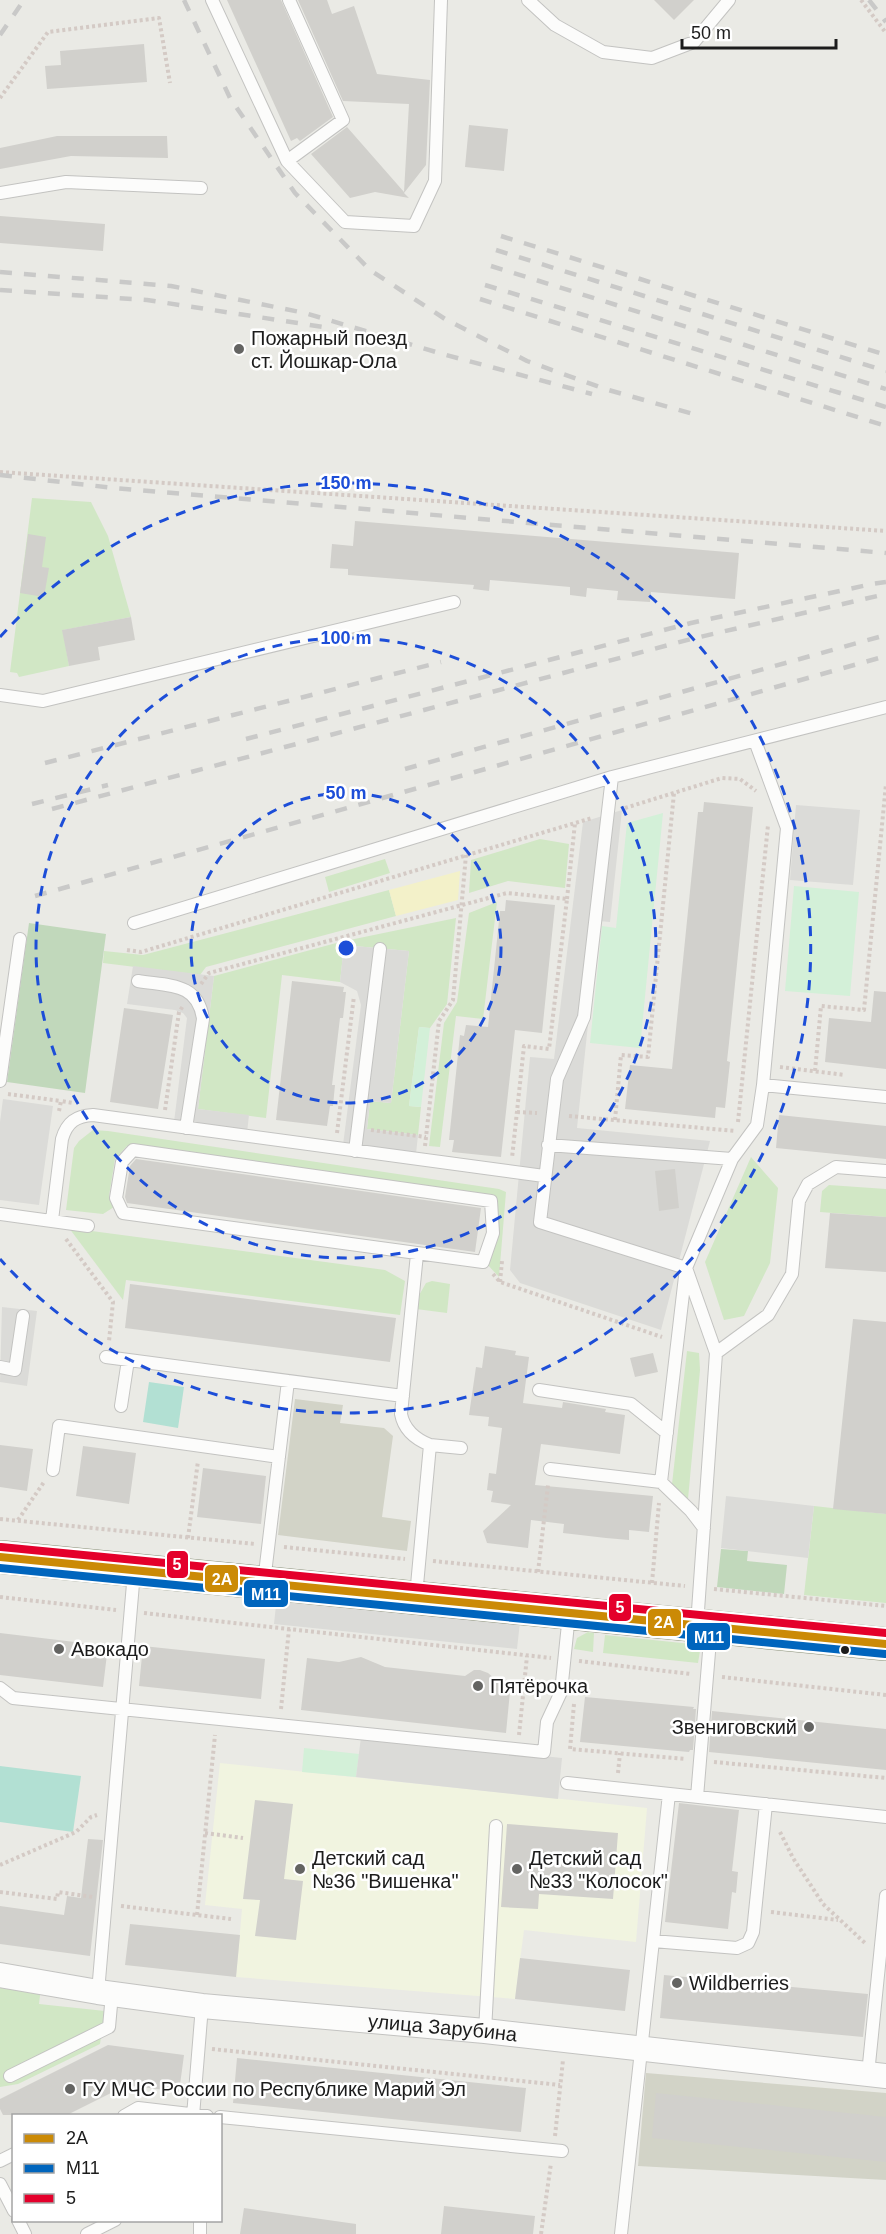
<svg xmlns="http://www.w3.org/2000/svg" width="886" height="2234" font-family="Arial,sans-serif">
<rect width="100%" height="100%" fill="#eaeae5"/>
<path fill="#f1f4e0" d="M 220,1763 L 647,1808 L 636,1942 L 524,1930 L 515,1999 L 236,1977 L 242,1909 L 205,1905 Z"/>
<path fill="#d2d3c7" d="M 295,1399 L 343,1405 L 340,1423 L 384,1428 L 393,1436 L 382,1517 L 411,1521 L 407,1551 L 278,1535 Z
M 646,2073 L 886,2093 L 886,2180 L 638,2166 Z"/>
<path fill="#d1e7c5" d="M 32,498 L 91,502 L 108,536 L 131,617 L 63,630 L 69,666 L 19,677 L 17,673 L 10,672 Z
M 540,839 L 569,844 L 565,888 L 508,881 L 469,893 L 471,860 Z
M 385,859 L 390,873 L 329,892 L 325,877 Z
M 389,890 L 396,916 L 206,967 L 200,975 L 103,963 L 104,951 L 143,955 Z
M 497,902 L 483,1019 L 456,1016 L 440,1147 L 429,1146 L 444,1023 L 457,1002 L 469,913 Z
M 456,918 L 447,1004 L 430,1028 L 419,1027 L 409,1106 L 421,1107 L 418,1135 L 367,1129 L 370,1101 L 391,1103 L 409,951 L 344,945 L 340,982 L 282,975 L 266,1118 L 198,1109 L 214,976 L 340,942 Z
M 93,1130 L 108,1131 L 499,1189 L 506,1192 L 499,1277 L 486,1263 L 497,1199 L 127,1146 L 115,1159 L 109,1196 L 114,1207 L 103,1214 L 66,1210 L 74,1148 L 79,1141 Z
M 751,1157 L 778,1188 L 770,1263 L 744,1316 L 724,1320 L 705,1262 Z
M 829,1185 L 886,1189 L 886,1217 L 820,1212 L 822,1191 Z
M 69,1228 L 385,1270 L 405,1281 L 400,1315 L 126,1280 L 123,1300 Z
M 432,1281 L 450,1284 L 447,1313 L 416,1309 L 418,1297 L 426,1283 Z
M 687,1351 L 699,1353 L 700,1370 L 688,1499 L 672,1484 Z
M 814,1506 L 886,1514 L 886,1603 L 804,1595 Z
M 588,1632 L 594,1633 L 593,1652 L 574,1649 L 577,1638 Z
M 605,1635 L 701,1645 L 698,1663 L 603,1653 Z
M 0,1982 L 41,1987 L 39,2004 L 105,2011 L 100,2044 L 18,2084 L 0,2087 Z"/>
<path fill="#c1d8bb" d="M 29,923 L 106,934 L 85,1093 L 7,1082 Z
M 721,1549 L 748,1551 L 747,1561 L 787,1565 L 784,1594 L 717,1587 Z"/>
<path fill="#f3f1c9" d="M 460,871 L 458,900 L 396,916 L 389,890 Z"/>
<path fill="#d3f0d8" d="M 663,813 L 640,1048 L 590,1043 L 602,926 L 616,928 L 627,823 Z
M 794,886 L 859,892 L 850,996 L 785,991 Z
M 419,1027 L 430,1028 L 421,1107 L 409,1106 Z
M 304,1748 L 359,1754 L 356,1777 L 302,1772 Z"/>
<path fill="#b2e0d3" d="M 149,1382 L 184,1387 L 178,1428 L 143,1422 Z
M 0,1766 L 81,1776 L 73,1832 L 0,1822 Z"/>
<path fill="#dbdbd8" d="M 796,805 L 860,810 L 853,885 L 790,880 Z
M 622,810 L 610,922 L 599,921 L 577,1128 L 710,1141 L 661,1330 L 520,1283 L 510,1270 L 530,1057 L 554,1059 L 583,822 Z
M 344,945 L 409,951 L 391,1103 L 370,1101 L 367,1129 L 418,1135 L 416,1154 L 343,1145 L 361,1005 L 357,991 L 340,982 Z
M 133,966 L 214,976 L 198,1109 L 249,1115 L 247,1133 L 174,1122 L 187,1018 L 183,1013 L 175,1010 L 127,1004 Z
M 3,1099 L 53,1106 L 39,1205 L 0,1200 L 0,1122 Z
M 2,1307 L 37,1311 L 27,1386 L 0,1382 Z
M 726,1496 L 814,1506 L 808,1558 L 721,1548 Z
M 277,1596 L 520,1622 L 517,1649 L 274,1624 Z
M 361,1737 L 562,1758 L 558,1799 L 356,1777 Z"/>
<path fill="#d1d0cc" d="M 227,0 L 281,0 L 333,117 L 300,141 L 297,138 L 291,141 Z
M 298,0 L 327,0 L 332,14 L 354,6 L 377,74 L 430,80 L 426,165 L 404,193 L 409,198 L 375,192 L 350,198 L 311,154 L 347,127 L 404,192 L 409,104 L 343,101 Z
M 654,0 L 694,0 L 674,20 Z
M 144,44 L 147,82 L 47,89 L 45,66 L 61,65 L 60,51 Z
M 469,125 L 508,129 L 504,171 L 465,167 Z
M 57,136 L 167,136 L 168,158 L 71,156 L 0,169 L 0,148 Z
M 0,216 L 105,224 L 103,251 L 0,243 Z
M 355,521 L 739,553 L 735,599 L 651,592 L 650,602 L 617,600 L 618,591 L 587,588 L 586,597 L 570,595 L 570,587 L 490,580 L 489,591 L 473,589 L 474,585 L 348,575 L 348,569 L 330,568 L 332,544 L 353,546 Z
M 28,534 L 46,537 L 42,567 L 49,568 L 44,597 L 20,593 Z
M 131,617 L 135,640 L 98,647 L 100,660 L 69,666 L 62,630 Z
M 704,802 L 753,807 L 729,1043 L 727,1061 L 730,1062 L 725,1108 L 716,1107 L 715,1118 L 625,1109 L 630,1065 L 672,1069 L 698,812 L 703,812 Z
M 506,900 L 555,905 L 542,1033 L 515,1030 L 501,1157 L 452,1152 L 454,1140 L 449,1140 L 460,1035 L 464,1036 L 466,1025 L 488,1027 L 500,911 L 505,911 Z
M 292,981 L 344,987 L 343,992 L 346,992 L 343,1018 L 340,1018 L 332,1085 L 335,1085 L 334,1095 L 333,1106 L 330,1106 L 327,1126 L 276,1120 Z
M 874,991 L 886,992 L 886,1069 L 825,1062 L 829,1018 L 871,1022 Z
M 124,1008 L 173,1015 L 158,1109 L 110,1102 Z
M 779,1115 L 886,1126 L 886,1159 L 776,1148 Z
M 136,1159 L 481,1208 L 475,1252 L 127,1203 L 125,1197 L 130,1166 Z
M 675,1169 L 679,1208 L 659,1211 L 655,1171 Z
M 830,1213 L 886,1217 L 886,1272 L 825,1268 Z
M 130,1284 L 396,1318 L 390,1362 L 125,1328 Z
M 853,1319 L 886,1322 L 886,1514 L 833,1509 Z
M 485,1346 L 516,1351 L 515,1355 L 529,1357 L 523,1403 L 562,1408 L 563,1402 L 606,1409 L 605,1412 L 625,1415 L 620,1454 L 541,1444 L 535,1485 L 653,1496 L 649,1532 L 629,1530 L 629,1540 L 606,1538 L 563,1533 L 564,1524 L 531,1520 L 528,1548 L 487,1543 L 483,1531 L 511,1505 L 491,1502 L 493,1491 L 487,1490 L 489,1473 L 496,1474 L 502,1428 L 488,1426 L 489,1417 L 469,1415 L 476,1367 L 482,1368 Z
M 653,1353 L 658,1372 L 635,1377 L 630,1358 Z
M 0,1445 L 33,1449 L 27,1491 L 0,1487 Z
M 83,1446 L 136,1453 L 129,1504 L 76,1496 Z
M 203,1468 L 266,1476 L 261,1524 L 197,1517 Z
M 0,1633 L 108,1646 L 103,1687 L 0,1675 Z
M 143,1646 L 265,1659 L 261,1699 L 139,1686 Z
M 361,1657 L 385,1667 L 465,1676 L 474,1670 L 480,1670 L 488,1673 L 495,1679 L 511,1681 L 506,1733 L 301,1710 L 307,1658 L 339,1662 Z
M 585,1697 L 694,1707 L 693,1709 L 696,1709 L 693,1750 L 690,1750 L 689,1752 L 580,1742 Z
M 712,1711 L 886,1729 L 886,1770 L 709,1752 Z
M 255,1800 L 293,1804 L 284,1879 L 303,1881 L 296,1940 L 255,1936 L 260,1900 L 243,1899 Z
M 679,1803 L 739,1810 L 732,1871 L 738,1872 L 736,1893 L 732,1892 L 728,1929 L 665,1922 Z
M 507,1824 L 618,1833 L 613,1899 L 539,1894 L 538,1909 L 501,1907 Z
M 88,1839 L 103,1840 L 90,1956 L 0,1944 L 0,1906 L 64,1915 L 67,1896 L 81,1898 Z
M 130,1924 L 240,1935 L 236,1977 L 125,1965 Z
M 520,1958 L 630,1970 L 625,2011 L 515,1999 Z
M 664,1975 L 868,1994 L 863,2037 L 660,2018 Z
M 108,2045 L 184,2055 L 179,2092 L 127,2085 L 67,2115 L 3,2115 L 0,2109 L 0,2099 Z
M 237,2058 L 526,2088 L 521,2132 L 233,2103 Z
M 656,2093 L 886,2117 L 886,2162 L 652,2138 Z
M 444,2206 L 535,2216 L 533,2234 L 441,2234 Z
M 244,2208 L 356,2224 L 356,2234 L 240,2234 Z"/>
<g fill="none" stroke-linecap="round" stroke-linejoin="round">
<defs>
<path id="service" d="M 212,0 L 287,161 L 345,222 L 414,226 L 435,181 L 441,0
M 528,0 L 555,25 L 603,52 L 652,58 L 694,42 L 729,0
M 287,161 L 343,120 L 289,0
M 0,193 L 66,182 L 201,188
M 0,695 L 43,701 L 454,602
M 755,741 L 787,828 L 763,1085
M 612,777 L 584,1017 L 557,1079 L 540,1222 L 686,1268 L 661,1482 L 691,1511 L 704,1528
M 134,923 L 612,777 L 886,707
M 138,981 C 168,986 198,982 203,1019 L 186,1128
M 0,1081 L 20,939
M 548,1145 L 732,1159 L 757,1125 L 763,1085 L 886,1097
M 133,1150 L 491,1201 L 493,1233 L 483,1262 L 123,1213 L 116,1198 L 122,1162 Z
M 355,1151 L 380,949
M 0,1214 L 88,1226
M 52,1220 L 62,1139 C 67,1122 76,1116 93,1115 L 544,1176
M 716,1353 L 768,1315 L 792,1274 L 799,1201 L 808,1184 L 836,1167 L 886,1171
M 106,1357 L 403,1396
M 0,1367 L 15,1370 L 23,1316
M 539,1390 L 631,1404 L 667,1433
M 121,1406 L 128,1360
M 430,1445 L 461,1448
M 550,1469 L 661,1482
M 53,1470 L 59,1426 L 279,1457
M 264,1582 L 288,1381
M 416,1596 L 430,1445 C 415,1439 404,1430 401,1414 L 417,1254
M 697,1625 L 716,1353 L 686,1268 L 732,1159
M 0,1688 L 13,1698 L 544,1752 L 547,1722 L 561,1692 L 569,1614
M 567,1783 L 886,1817
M 697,1797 L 711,1628
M 653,1941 L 737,1948 L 748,1943 L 753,1932 L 766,1804
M 98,1992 L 134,1572
M 485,2031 L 496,1826
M 868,2074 L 886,1896
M 10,2076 L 109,2027 L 112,1994
M 124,2116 L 138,2108 L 207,2116
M 193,2116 L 202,2006
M 220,2117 L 562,2151
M 0,2161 L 14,2154
M 0,2184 L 14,2211
M 18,2220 L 25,2234
M 200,2220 L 200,2234
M 87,2234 L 115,2220
M 621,2234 L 669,1794"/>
<g id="minor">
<path id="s1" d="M 0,1975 L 98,1992 L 202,2006 L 485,2031 L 886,2076"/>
</g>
<path id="secondary" d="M 0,1557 L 886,1644"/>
</defs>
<use href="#service" stroke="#c3c3c1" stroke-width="14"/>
<use href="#minor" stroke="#c3c3c1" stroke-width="26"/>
<use href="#secondary" stroke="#8e937e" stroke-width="34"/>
<path stroke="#d4cac5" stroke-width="4" stroke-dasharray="3 3" stroke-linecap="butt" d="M 861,0 L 886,33
M 0,98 L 48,32 L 159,18 L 170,83
M 0,472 L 886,531
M 625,808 L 722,778 L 740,779 L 756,791
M 567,899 L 575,823
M 127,950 L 141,952 L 592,818
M 201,984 L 209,973 L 507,893 L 567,899 L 549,1049 L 524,1046 L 512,1158
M 780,1067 L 845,1075
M 815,1071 L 821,1006 L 864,1010 L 886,784
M 8,1094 L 61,1101
M 165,1110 L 179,1012 L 183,1006
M 59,1111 L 61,1101 L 73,1103
M 517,1112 L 537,1113
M 569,1116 L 735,1131
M 615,1120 L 621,1055 L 648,1057 L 674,793
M 738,1122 L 768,825
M 371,1130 L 426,1137
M 337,1133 L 354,996
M 425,1146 L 439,1021 L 453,1000 L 466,855
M 66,1239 L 113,1302 L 109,1341
M 493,1274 L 500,1282 L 662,1337
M 500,1282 L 502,1261
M 0,1519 L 255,1544
M 18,1520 L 44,1482
M 188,1538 L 198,1461
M 284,1547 L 405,1559
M 433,1561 L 685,1586
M 538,1572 L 548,1485
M 652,1583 L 659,1503
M 714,1589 L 886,1606
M 0,1597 L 116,1610
M 144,1613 L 551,1658
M 579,1661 L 691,1674
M 722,1677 L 886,1695
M 574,1704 L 570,1749 L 685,1759
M 281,1709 L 289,1629
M 519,1735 L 527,1656
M 714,1762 L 886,1778
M 618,1773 L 620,1753
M 780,1832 L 793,1858 L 823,1904 L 866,1944
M 205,1833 L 243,1838
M 0,1865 L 76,1832 L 91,1817 L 97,1815
M 0,1892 L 57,1899 L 58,1892 L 93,1897
M 121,1906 L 231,1919
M 771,1912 L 838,1920
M 197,1915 L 215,1735
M 212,2049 L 560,2085
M 555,2136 L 563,2060
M 541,2234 L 551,2163"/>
<use href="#service" stroke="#fcfcfb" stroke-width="12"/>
<use href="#minor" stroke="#fcfcfb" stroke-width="24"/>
<use href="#secondary" stroke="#f0f2ea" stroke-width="33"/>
<path stroke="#c9c9c8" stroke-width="4.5" stroke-dasharray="12 12" stroke-linecap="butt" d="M 184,0 L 230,98 L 295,193 L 370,270 L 445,319 L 527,361 L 605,389 L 697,415
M 869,0 L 886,22
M 0,35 L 24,0
M 501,236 L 886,355
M 496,250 L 886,371
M 491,266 L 886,389
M 0,272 L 171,286 L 305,313 L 446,355 L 592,394
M 485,285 L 886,407
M 0,290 L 147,300 L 330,328
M 480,299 L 886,426
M 0,475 L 114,488 L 886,553
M 246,739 L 691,623 L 872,584 L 886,582
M 45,763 L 441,662
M 405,769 L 886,635
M 32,804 L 108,785
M 52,809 L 691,639 L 886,594
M 35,896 L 886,656"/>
<defs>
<path id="bus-1" d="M 0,1557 L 886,1644"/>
<path id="bus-2" d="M 0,1568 L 885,1654"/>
<path id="bus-3" d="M 1,1547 L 886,1633"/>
</defs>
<use href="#bus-1" stroke="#fff" stroke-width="12"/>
<use href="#bus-2" stroke="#fff" stroke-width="12"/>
<use href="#bus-3" stroke="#fff" stroke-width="12"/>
<use href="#bus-1" stroke="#cb8a06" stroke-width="8"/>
<use href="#bus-2" stroke="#0065bd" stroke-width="8"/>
<use href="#bus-3" stroke="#e4002b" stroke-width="8"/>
</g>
<g fill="none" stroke="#1d4ed8" stroke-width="3" stroke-dasharray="10 8">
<circle cx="346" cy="948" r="155"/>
<circle cx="346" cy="948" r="310"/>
<path d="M0 637A465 465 0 1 1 0 1259"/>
</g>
<g fill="#646462" stroke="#fff" stroke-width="2">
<circle cx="239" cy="349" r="6"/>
<circle cx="59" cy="1649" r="6"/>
<circle cx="478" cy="1686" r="6"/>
<circle cx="809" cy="1727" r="6"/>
<circle cx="300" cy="1869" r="6"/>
<circle cx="517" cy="1869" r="6"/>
<circle cx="677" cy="1983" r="6"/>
<circle cx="70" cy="2089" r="6"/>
</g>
<circle fill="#1c1c1c" stroke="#fff" stroke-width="2" cx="845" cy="1650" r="5"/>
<g text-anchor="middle" stroke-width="5" stroke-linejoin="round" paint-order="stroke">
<g font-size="20" fill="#1c1c1c" stroke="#fff" text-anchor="start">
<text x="251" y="345">Пожарный поезд<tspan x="251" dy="23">ст. Йошкар-Ола</tspan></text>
<text x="71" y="1656">Авокадо</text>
<text x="490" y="1693">Пятёрочка</text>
<text x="797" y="1734" text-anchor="end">Звениговский</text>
<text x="312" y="1865">Детский сад<tspan x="312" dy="23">№36 "Вишенка"</tspan></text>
<text x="529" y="1865">Детский сад<tspan x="529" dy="23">№33 "Колосок"</tspan></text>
<text x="689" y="1990">Wildberries</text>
<text x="82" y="2096">ГУ МЧС России по Республике Марий Эл</text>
</g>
<g font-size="20" fill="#1c1c1c" stroke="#fff">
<text dy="7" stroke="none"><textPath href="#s1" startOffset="446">улица Зарубина</textPath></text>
</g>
</g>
<circle cx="346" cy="948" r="9" fill="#1d4ed8" stroke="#fff" stroke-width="3"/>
<g font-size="18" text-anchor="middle" font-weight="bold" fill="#1d4ed8" stroke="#fff" stroke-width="5" stroke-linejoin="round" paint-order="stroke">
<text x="346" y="489">150 m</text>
<text x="346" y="644">100 m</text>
<text x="346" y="799">50 m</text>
</g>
<g stroke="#fff" stroke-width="2">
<rect x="166" y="1550" width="23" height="29" rx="6" fill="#e4002b"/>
<rect x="204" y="1564" width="35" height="29" rx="6" fill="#cb8a06"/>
<rect x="243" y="1579" width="46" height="29" rx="6" fill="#0065bd"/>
<rect x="608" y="1593" width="24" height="29" rx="6" fill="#e4002b"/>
<rect x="647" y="1608" width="35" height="29" rx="6" fill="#cb8a06"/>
<rect x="686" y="1622" width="45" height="29" rx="6" fill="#0065bd"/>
</g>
<g font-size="16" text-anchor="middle" font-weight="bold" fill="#fff">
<text x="177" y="1570">5</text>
<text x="222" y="1585">2А</text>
<text x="266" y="1600">М11</text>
<text x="620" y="1613">5</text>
<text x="664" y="1628">2А</text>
<text x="709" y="1643">М11</text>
</g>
<rect x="12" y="2114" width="210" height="108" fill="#ffffff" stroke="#a4a4a4" stroke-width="1.5"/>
<rect x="24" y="2134" width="30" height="9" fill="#cb8a06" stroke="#a4a4a4" stroke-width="1.5"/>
<text x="66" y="2144" font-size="18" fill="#1c1c1c">2А</text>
<rect x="24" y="2164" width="30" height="9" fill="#0065bd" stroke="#a4a4a4" stroke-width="1.5"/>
<text x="66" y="2174" font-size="18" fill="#1c1c1c">М11</text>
<rect x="24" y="2194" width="30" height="9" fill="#e4002b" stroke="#a4a4a4" stroke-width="1.5"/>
<text x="66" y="2204" font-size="18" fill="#1c1c1c">5</text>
<path d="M682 39v9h154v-9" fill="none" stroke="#1c1c1c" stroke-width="3"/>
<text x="691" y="39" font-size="18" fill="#1c1c1c" stroke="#ffffff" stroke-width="4.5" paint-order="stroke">50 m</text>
</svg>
